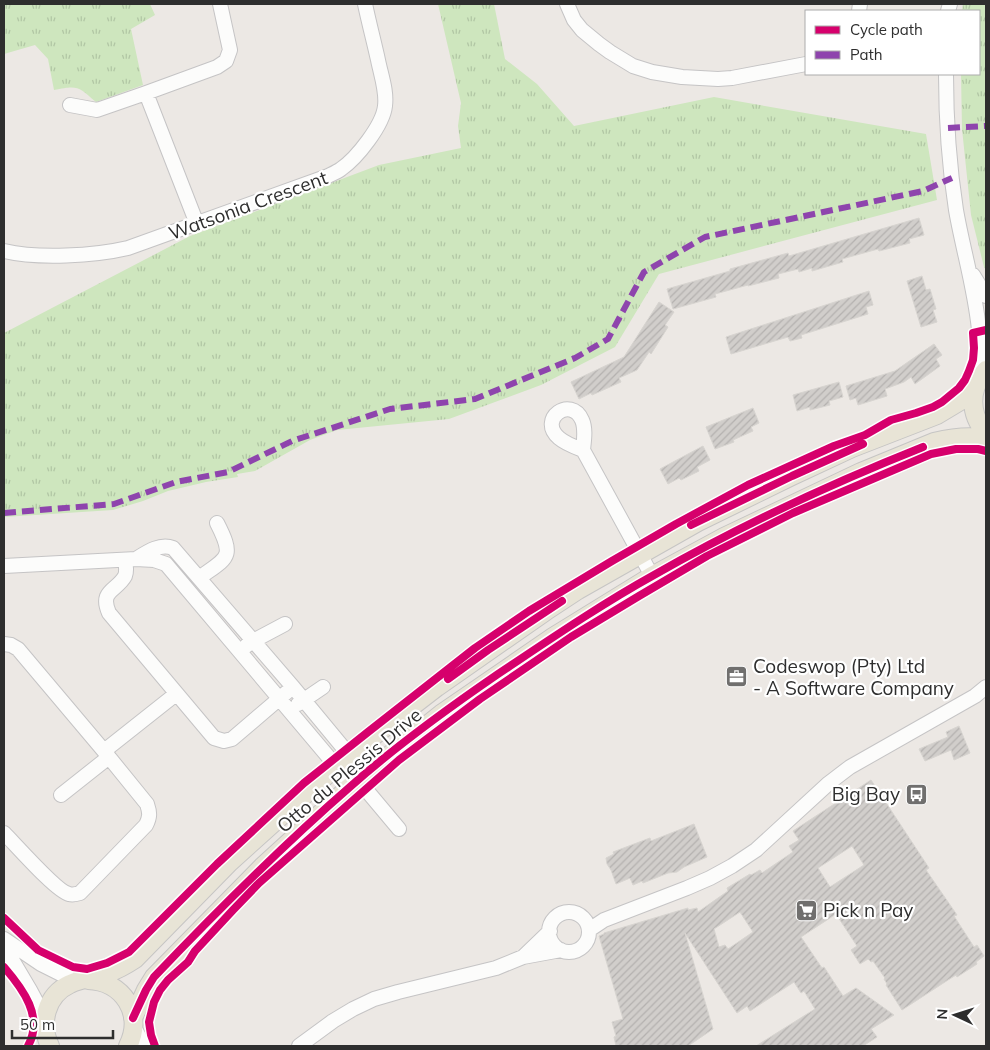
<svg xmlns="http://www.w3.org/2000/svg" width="990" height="1050" font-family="Mulish,sans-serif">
<defs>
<pattern id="grass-tufts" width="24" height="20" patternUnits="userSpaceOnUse" patternTransform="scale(1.25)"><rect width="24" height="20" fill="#cee6be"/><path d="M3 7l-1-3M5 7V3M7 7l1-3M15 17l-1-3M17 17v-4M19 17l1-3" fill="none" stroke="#b1c6a4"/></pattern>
<pattern id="building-hatch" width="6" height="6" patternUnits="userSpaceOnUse" patternTransform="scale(1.25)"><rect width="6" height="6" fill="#d1cecb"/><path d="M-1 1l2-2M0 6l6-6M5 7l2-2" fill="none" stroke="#b4b1af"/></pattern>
</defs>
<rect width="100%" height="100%" fill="#ece8e4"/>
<path fill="url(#grass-tufts)" d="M 4,4 L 150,4 L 155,15 L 131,29 L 143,85 L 96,102 C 78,87 79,85 54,90 L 48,59 L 35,45 L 4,54 Z
M 438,4 L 494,4 L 505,59 L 537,84 L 574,126 L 714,97 L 926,134 L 937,200 L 659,274 L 615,347 L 541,385 L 449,419 L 337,430 L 310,440 L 255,471 L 237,474 L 238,477 L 206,482 L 168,491 L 143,501 L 113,510 L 4,517 L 4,333 L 190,236 L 379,165 L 461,148 L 458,126 L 461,103 Z
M 963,4 L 986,4 L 986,270 L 984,267 L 971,215 L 962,129 L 961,74 L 979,74 L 979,11 L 962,11 Z"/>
<path fill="url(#building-hatch)" stroke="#d7d4d0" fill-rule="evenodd" d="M 919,218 L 924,235 L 909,239 L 910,243 L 879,251 L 878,249 L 842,259 L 843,262 L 812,271 L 812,268 L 799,272 L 798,269 L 778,274 L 779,278 L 748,286 L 748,285 L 715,294 L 716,297 L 673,309 L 667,289 L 730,271 L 730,269 L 788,253 L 789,256 Z
M 922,276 L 926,290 L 930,289 L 936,309 L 933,310 L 937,322 L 921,327 L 907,281 Z
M 869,291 L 873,305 L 866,307 L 868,314 L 801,335 L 802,338 L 790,341 L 788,337 L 731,354 L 726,337 Z
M 659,302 L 674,312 L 665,325 L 668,327 L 651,354 L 649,352 L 637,370 L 619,378 L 621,382 L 592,395 L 591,393 L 579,399 L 571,382 L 624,357 Z
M 934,344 L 942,355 L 936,359 L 940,366 L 915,384 L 911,377 L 904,382 L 885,389 L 887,396 L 858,405 L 856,398 L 850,400 L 846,386 L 895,371 Z
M 839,382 L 843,397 L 829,401 L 830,405 L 810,410 L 810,407 L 797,411 L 793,395 Z
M 753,408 L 759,423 L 751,427 L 753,431 L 733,440 L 734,442 L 715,449 L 706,427 Z
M 703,446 L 710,460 L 697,467 L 699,471 L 681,480 L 679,478 L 668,484 L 660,469 Z
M 959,726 L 970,753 L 954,760 L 951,750 L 925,761 L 919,749 L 948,737 L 946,732 Z
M 871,780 L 929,868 L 926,870 L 957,915 L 954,916 L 974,947 L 977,945 L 984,956 L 976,962 L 977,964 L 957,977 L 956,975 L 948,980 L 902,1010 L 886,985 L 887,984 L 884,979 L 885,978 L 873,961 L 871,962 L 868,959 L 860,964 L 851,950 L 857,946 L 836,914 L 801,937 L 822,968 L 824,967 L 843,996 L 856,988 L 894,1015 L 871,1029 L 877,1037 L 863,1046 L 756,1046 L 815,1009 L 804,991 L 801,993 L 794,982 L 750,1011 L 747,1006 L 737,1013 L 685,933 L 713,1029 L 688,1046 L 616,1046 L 614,1037 L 616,1036 L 612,1022 L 623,1019 L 599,936 L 604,934 L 604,933 L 688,908 L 688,910 L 697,908 L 698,912 L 728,891 L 727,888 L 750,874 L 751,875 L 760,870 L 762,873 L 793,852 L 789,846 L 799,840 L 793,831 ZM 852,846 L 864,865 L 830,887 L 818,868 ZM 740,912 L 753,932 L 728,949 L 725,945 L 719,947 L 714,929 Z
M 694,824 L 707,857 L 684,867 L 677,872 L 668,873 L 643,883 L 642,881 L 633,885 L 630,878 L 616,884 L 611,870 L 607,864 L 606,858 L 614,854 L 613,852 L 650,838 L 651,841 Z"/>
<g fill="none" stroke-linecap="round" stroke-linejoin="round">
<defs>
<path id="minor" d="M 567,4 L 574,20 L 582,30 L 599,44 L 610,52 L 633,66 L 652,72 L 682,77 L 718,79 L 732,78 L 806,64
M 859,11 L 860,4
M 948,11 L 950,4
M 946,74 C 946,119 949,165 956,210 C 963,250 975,289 979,330 C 980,347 978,366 977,383
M 70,105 L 97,110 L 146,93
M 197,224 L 146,93 L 217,67 L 226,61 L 230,50 L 220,4
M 4,251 C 38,259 94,256 128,248 L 328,176 C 332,174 337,172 341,169 C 357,158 383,125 385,106 C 387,91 381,75 378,60 C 374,42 369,23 365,4
M 973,275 L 986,296
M 583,450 C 575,447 566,444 559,438 C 537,419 571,395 582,420 C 586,429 584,440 583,450 L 652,576
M 136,559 C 147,552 160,543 173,548 L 293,687 L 365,774 L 366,783
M 125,560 C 126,565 127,571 125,576 C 117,591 99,590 109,613 L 214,738 L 224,741 L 232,739 L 287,692
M 4,566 L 136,559 L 154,560 L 166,564 L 352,785 L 368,792 L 399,829
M 199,578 C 228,557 235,558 217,523
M 4,644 L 11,645 L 18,649 L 104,751 L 147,804 C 150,813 150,817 146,825 L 80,893 C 77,894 73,895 69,894 C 57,892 15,844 4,833
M 246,646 L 253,641 L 285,624
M 298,704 L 323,687
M 104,751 L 176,694
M 61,795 L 109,757
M549 932a20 20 0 1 1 40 0a20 20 0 1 1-40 0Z
M 589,930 L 604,920 L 687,888 L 710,878 L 732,866 L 756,850 L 829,783 L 850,767 L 975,696 L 986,687
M 4,939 L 41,964 L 77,982
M 4,946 L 30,990 L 38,1005 L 44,1025
M 523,957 L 550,931
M 134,1027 L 144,1046
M 299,1046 L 333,1021 L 353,1009 L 374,999 L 398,992 L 496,968 L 523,957 L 561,950"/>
<path id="major" d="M 986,370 C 969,389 969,414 986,433
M 88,980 C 123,981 144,1014 128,1046
M 133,1018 L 146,990 L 154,977 L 262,867 L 352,785 L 441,714 L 553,637 L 652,576 L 724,537 L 861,472 L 934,442 C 951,438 969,435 986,439
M 50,1046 C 39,1024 46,995 70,984 C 82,978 96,978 108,973 C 117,970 126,965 135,959 L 230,862 L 349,755 L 437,687 L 546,611 L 578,590 L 698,522 L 792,476 L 852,448 L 937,415 L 962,400 L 974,390"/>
</defs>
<use href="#minor" stroke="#c5c4c5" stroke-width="16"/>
<use href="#major" stroke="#c6c5c4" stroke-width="20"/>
<use href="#minor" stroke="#fcfcfb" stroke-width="14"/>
<use href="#major" stroke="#e8e4d6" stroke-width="18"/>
<path stroke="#8e44ad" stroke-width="6" stroke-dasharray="12 6" stroke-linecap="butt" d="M 948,128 L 986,126
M 4,513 L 114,504 L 176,482 L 228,472 L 292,441 L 390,409 L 475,399 L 575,358 L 608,339 L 644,272 L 705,237 L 923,191 L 952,178"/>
<defs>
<path id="cycleway" d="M 691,525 L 792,476 L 863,444
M 448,679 L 488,650 L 562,601
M 4,918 L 38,950 L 73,967 L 87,969 L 107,963 L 129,952 L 217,864 L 304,783 L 368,732 L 475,648 L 529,611 L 612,561 L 676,524 L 748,485 L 834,446 L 865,435 L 891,420 L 916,413 L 933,407 L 942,402 L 959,388 L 965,380 L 969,371 L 973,360 L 974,348 L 973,333 L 986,330
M 4,967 C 23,989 44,1017 28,1046
M 133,1018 L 146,990 L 154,977 C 217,911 282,846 351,786 C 397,745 447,709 498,674 C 549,640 600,605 654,575 C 740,526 830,484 923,447
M 155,1046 L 151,1035 L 149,1022 L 154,1002 L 160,990 L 168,980 L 188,962 L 195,951 L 233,910 L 259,883 L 399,760 L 480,699 L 571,637 L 639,596 L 707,556 L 793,513 L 931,454 L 956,449 L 978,449 L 986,451"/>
</defs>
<use href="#cycleway" stroke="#fff" stroke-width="11"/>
<use href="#cycleway" stroke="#d6006c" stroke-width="8"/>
</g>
<defs>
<symbol id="office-square" viewBox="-11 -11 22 22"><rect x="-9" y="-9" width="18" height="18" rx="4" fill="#706f6e" stroke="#fff"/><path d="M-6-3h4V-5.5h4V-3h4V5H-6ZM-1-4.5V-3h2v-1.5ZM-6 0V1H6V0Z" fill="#fff"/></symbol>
<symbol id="bus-square" viewBox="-11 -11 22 22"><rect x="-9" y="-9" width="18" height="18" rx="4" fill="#706f6e" stroke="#fff"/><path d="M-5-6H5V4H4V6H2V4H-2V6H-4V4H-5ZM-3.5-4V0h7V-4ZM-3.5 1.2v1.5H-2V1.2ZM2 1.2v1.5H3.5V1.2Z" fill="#fff"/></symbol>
<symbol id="supermarket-square" viewBox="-11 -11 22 22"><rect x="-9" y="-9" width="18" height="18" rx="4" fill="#706f6e" stroke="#fff"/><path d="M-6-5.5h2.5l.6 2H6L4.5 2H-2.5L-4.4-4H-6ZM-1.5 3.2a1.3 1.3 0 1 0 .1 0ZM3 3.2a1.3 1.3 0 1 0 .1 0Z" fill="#fff"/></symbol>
</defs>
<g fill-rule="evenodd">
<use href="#office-square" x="724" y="664" width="25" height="25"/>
<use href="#bus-square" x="904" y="782" width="25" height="25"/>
<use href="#supermarket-square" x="794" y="898" width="25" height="25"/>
</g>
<g text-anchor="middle" stroke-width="4.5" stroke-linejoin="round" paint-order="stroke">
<g font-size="19" fill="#2e2e2e" stroke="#fff">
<text transform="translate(248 205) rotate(-20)" y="7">Watsonia Crescent</text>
<text transform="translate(349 770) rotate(-40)" y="7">Otto du Plessis Drive</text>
</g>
<g font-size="19" fill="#2e2e2e" stroke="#fff" text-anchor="start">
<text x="753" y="673">Codeswop (Pty) Ltd<tspan x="753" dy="22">- A Software Company</tspan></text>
<text x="900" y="801" text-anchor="end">Big Bay</text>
<text x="823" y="917">Pick n Pay</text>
</g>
</g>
<rect width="990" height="1050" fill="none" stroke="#2e2e2e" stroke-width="10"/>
<rect x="805" y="10" width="175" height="65" fill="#ffffff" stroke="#ababab"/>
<rect x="815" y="26" width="25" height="8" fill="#d6006c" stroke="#ababab"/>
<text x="850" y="35" font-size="15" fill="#2e2e2e">Cycle path</text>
<rect x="815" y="51" width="25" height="8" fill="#8e44ad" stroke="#ababab"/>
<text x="850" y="60" font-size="15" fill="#2e2e2e">Path</text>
<g transform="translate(955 1015) rotate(274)" stroke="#ffffff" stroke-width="4" paint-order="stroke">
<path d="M0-4L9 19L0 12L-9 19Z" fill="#2e2e2e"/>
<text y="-8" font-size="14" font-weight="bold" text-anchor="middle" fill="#2e2e2e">N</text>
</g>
<path d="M12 1030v8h101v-8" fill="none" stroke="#2e2e2e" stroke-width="2.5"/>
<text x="20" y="1030" font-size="15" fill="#2e2e2e" stroke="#ffffff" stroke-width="4" paint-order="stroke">50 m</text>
</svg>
